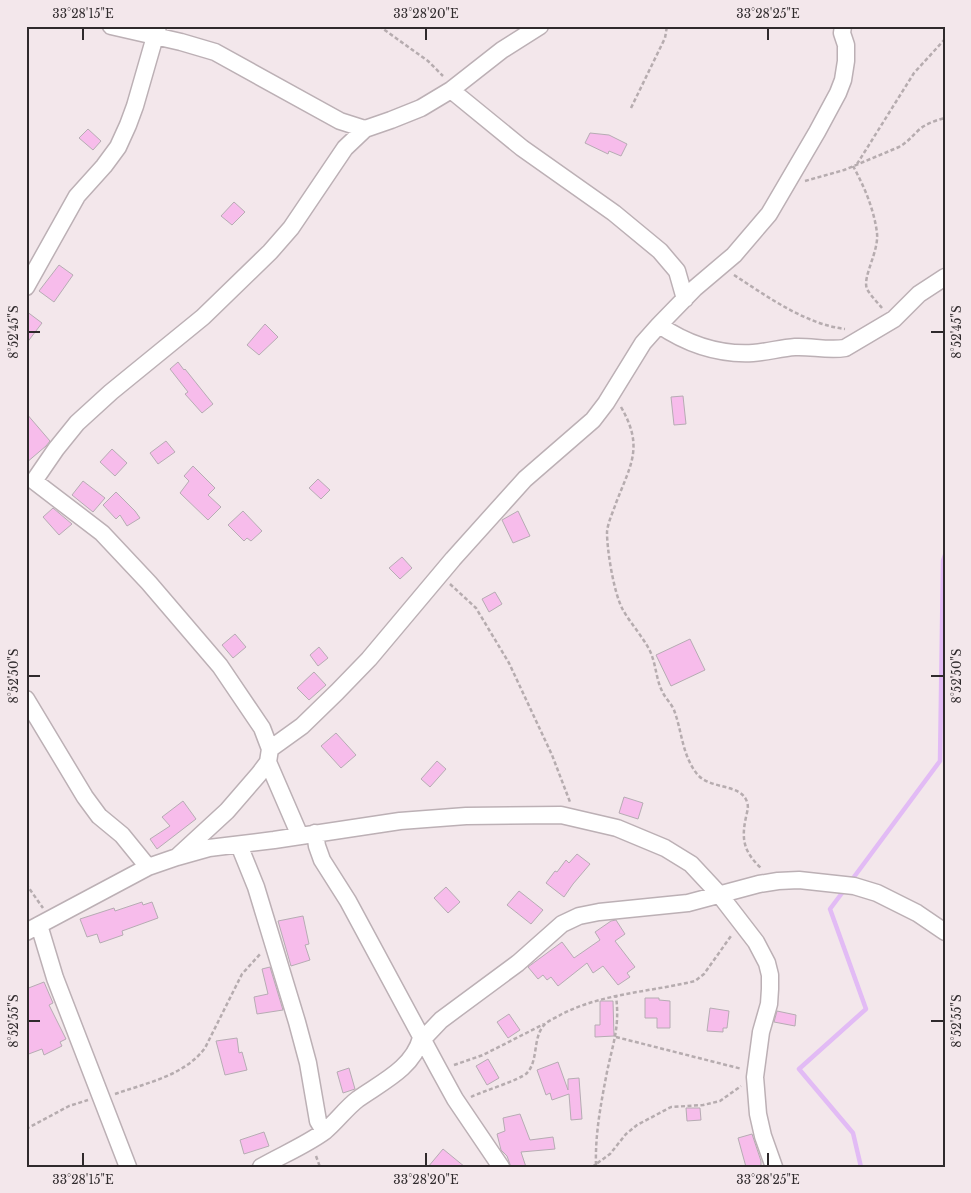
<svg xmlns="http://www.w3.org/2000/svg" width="971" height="1193" font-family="'Libre Baskerville',serif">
<rect width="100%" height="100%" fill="#f3e7eb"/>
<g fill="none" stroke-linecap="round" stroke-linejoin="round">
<path stroke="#e2bbf5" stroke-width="4.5" d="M 851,881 L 940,761 L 943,561 L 945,555
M 845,889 L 830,909 L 866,1009 L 799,1069 L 853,1133 L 861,1167"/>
</g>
<path fill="#f7bceb" stroke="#b6acb3" d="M 88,129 L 101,141 L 93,150 L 79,138 Z
M 590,133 L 609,135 L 627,144 L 621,156 L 609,151 L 608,154 L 585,143 Z
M 234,202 L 245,212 L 232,225 L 221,216 Z
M 59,265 L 73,275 L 54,302 L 39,291 Z
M 26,311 L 42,323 L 26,344 Z
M 265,324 L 278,337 L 259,355 L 247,345 Z
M 178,362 L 184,370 L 185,369 L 213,404 L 202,413 L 185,394 L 188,392 L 170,369 Z
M 683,396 L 686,424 L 674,425 L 671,397 Z
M 26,413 L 50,441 L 46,446 L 26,463 Z
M 166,441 L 175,452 L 158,464 L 150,453 Z
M 112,449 L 127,463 L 115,476 L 100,462 Z
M 193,466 L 215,488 L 208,495 L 221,507 L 208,520 L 180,493 L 189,481 L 184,476 Z
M 318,479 L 330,490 L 321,499 L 309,488 Z
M 83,481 L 105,498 L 93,512 L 72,495 Z
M 116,492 L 135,511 L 140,518 L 127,526 L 120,515 L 116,519 L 103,505 Z
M 53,508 L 72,524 L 59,535 L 43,517 Z
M 243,511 L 262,531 L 251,541 L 247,538 L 244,541 L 228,525 Z
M 518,511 L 530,536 L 513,543 L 502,520 Z
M 402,557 L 412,568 L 400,579 L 389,568 Z
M 495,592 L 502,604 L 489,612 L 482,599 Z
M 235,634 L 246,647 L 233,658 L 222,645 Z
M 690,639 L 705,670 L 671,686 L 656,655 Z
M 319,647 L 328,658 L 318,666 L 310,655 Z
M 314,672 L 326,685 L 309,700 L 297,688 Z
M 336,733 L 356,755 L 341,768 L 321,746 Z
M 437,761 L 446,769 L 430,787 L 421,779 Z
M 624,797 L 643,803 L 638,819 L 619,813 Z
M 183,801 L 196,819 L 157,849 L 150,839 L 170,826 L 162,817 Z
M 577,854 L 590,864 L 573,884 L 564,897 L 546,883 L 555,871 L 557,872 L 566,860 L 569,863 Z
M 446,887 L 460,902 L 448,913 L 434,898 Z
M 519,891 L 543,910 L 531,924 L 507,905 Z
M 142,902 L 143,905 L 152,902 L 158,918 L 122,931 L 123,935 L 100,943 L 97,934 L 87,937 L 80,919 L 114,908 L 115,911 Z
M 303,916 L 309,944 L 305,945 L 310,960 L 291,966 L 278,921 Z
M 616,920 L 625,934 L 615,941 L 635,967 L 627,973 L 630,977 L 618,985 L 603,966 L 593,973 L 587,963 L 558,986 L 551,977 L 547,980 L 543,975 L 538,979 L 528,967 L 562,942 L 574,958 L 600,940 L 595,932 L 611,921 Z
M 270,967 L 283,1010 L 257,1014 L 254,997 L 268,994 L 262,969 Z
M 44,982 L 53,1003 L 49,1005 L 66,1039 L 60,1042 L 62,1046 L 44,1055 L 42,1049 L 26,1055 L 26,989 Z
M 645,998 L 659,998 L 659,1000 L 670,1001 L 670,1028 L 657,1028 L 657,1018 L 645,1018 Z
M 600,1001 L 613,1001 L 614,1036 L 595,1037 L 595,1025 L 600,1025 Z
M 710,1008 L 729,1011 L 727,1028 L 723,1028 L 723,1032 L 707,1031 Z
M 777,1011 L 796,1015 L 795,1026 L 774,1022 Z
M 509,1014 L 520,1030 L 508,1038 L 497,1022 Z
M 237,1038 L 239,1053 L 242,1052 L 247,1070 L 225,1075 L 216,1041 Z
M 488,1059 L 499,1078 L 487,1085 L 476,1066 Z
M 558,1062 L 568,1090 L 568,1079 L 579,1078 L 582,1119 L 571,1120 L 569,1094 L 552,1100 L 550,1093 L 546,1095 L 537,1070 Z
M 349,1068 L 355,1089 L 343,1093 L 337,1072 Z
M 686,1108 L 700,1108 L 701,1120 L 687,1121 Z
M 520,1114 L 530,1140 L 553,1137 L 555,1149 L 521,1152 L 526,1167 L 511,1167 L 507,1156 L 501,1150 L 497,1134 L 505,1131 L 503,1118 Z
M 264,1132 L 269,1146 L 244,1154 L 240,1140 Z
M 752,1134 L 761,1161 L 761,1167 L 746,1167 L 738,1138 Z
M 443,1149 L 465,1167 L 428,1167 Z"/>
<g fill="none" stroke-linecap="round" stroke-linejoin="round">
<defs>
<path id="minor" d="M 111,26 L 181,42 L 215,52 L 340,121 L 365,129
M 451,90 L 522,148 L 614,213 L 660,251 L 677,271 L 685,299
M 26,287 L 77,196 L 104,166 L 118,147 L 128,125 L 135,106 L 158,26
M 659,325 C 687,344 717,355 753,353 C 767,352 781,348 795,347 C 811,346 828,351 845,348 L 894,319 L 919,294 L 945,277
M 26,699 L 85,797 L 99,816 L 122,835 L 148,867
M 270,749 L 302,726 L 337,692 L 369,659 L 453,559 L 525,479 L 593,420 L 606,403 L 643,343 L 659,325 L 695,288 L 734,255 L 769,214 L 817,132 L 838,93 L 843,80 L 846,61 L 846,45 L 842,33 L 843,26
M 268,762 L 300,836
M 315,833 L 317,846 L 322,860 L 348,901 L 438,1068 L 455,1099 L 501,1167
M 239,845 L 256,887 L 297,1022 L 308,1063 L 318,1121 L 324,1131
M 177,857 L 227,811 L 259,774 L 268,762 L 270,749 L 262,728 L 220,666 L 149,583 L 102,533 L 34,481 L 56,449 L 77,423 L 111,392 L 203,317 L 270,252 L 291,228 L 345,148 L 365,129 L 391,120 L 421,108 L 451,90 L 502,50 L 540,26
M 39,925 L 55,978 L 128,1167
M 26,932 L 148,867 L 177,857 L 209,848 L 274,840 L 400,821 L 466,816 L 561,815 L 617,828 L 665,848 L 691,864 L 719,894 L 756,942 L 767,963 L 770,975 L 770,989 L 769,1004 L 761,1032 L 755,1077 L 758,1114 L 763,1136 L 774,1167
M 422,1040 L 441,1020 L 518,963 L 562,924 L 579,916 L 599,912 L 688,903 L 759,884 L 778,881 L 799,880 L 854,886 L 877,893 L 917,913 L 945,932
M 261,1167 C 282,1155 306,1145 325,1131 C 337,1121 346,1108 358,1099 C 382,1082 413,1068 421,1038"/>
</defs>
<use href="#minor" stroke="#bcb0b5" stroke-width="19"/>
<path stroke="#b6acaf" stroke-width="2.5" stroke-dasharray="4 2.5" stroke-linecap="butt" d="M 379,26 L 428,61 L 443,76
M 631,108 L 665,38 L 667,26
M 857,164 L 914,73 L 945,39
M 853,166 C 864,186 874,209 877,233 C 879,252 862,277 867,289 C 871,296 877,302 882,308
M 805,181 L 844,170 L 899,147 C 908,142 913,135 921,128 C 928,123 937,120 945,118
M 734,275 C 768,297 805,324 845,329
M 621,407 C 644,447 631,464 616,503 C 613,512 608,522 607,532 C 607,551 614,594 623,610 C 631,624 643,637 650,651 C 656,664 656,679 662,691 C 665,698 671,703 674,710 C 682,731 682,755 697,774 C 710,790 741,783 747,802 C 749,807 747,812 746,817 C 741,840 744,852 761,868
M 450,584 L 476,608 L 509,663 L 552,755 L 570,802
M 26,884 L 43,908
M 616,1037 L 742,1069
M 454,1065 L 483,1055 L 544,1024
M 115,1094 C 146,1083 184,1076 205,1048 L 242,974 L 261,953
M 471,1097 C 483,1091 520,1080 527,1073 C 539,1060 532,1037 545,1024 C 550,1020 557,1017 562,1014 C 604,993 650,992 695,981 L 704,974 L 731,936
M 26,1129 L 69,1106 L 88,1100
M 316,1156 L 320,1167
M 596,1165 C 595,1134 601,1103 607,1072 C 613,1043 620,1027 616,996
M 592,1167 L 610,1154 L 626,1134 L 637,1125 L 671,1107 L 703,1105 L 720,1101 L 741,1086"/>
<use href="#minor" stroke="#fff" stroke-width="16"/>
</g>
<path fill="none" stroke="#2f2a2c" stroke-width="2" d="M 83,28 L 83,40M 426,28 L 426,40M 768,28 L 768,40M 28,332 L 40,332M 931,332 L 944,332M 28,676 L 40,676M 931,676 L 944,676M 28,1021 L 40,1021M 931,1021 L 944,1021M 83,1153 L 83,1166M 426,1153 L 426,1166M 768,1153 L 768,1166"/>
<rect width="971" height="1193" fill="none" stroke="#f3e7eb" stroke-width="55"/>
<rect x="28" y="28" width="916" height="1138" fill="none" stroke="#2f2a2c" stroke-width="2"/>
<g font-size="12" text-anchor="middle" fill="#2f2a2c">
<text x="83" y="18">33°28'15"E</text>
<text x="426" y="18">33°28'20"E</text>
<text x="768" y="18">33°28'25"E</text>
<text transform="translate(14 332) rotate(-90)" y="4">8°52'45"S</text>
<text transform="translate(957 332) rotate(-90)" y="4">8°52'45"S</text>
<text transform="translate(14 676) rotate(-90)" y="4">8°52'50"S</text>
<text transform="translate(957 676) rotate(-90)" y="4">8°52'50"S</text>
<text transform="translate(14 1021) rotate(-90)" y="4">8°52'55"S</text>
<text transform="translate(957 1021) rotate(-90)" y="4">8°52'55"S</text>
<text x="83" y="1184">33°28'15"E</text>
<text x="426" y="1184">33°28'20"E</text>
<text x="768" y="1184">33°28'25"E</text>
</g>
</svg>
